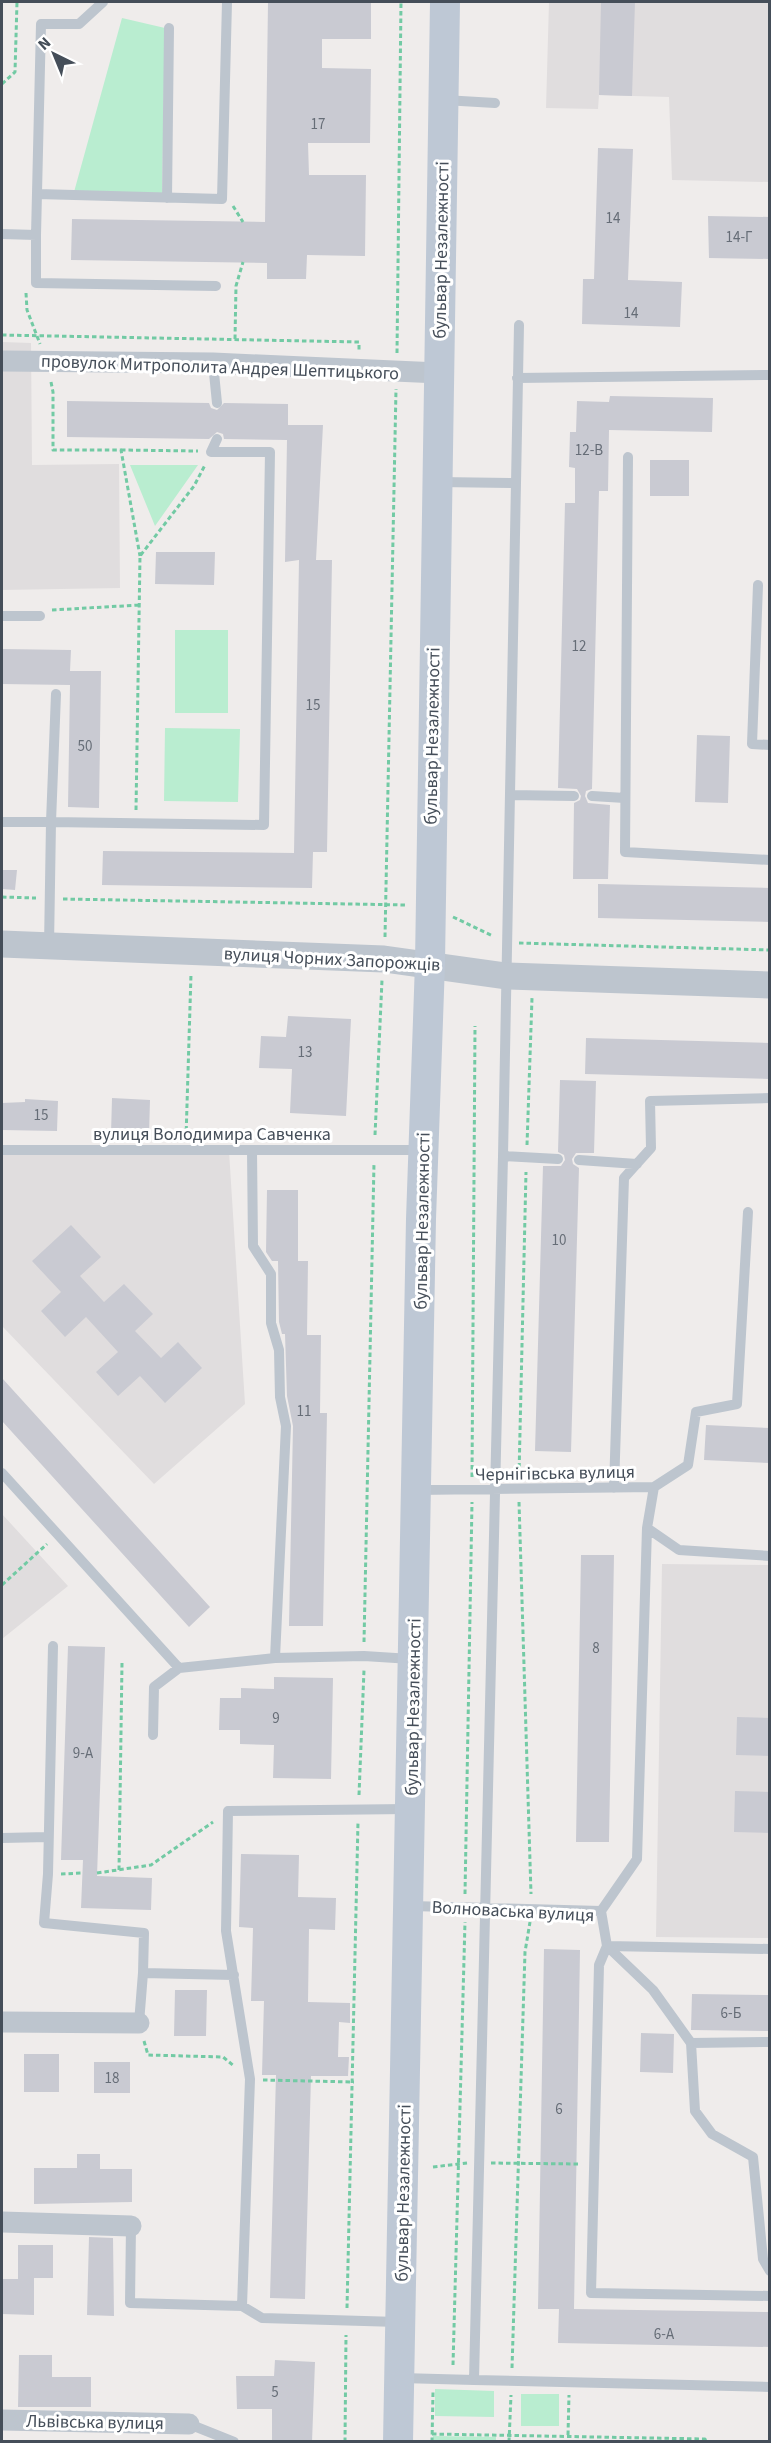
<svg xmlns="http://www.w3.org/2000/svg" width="771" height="2443" font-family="'Source Sans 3',sans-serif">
<rect width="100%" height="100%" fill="#efeceb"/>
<path fill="#e0ddde" d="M 549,2 L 769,2 L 769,182 L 672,180 L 669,97 L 599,95 L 598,109 L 546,108 Z
M 2,342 L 31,343 L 32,465 L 119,464 L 120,588 L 2,590 Z
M 2,1150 L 229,1151 L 245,1404 L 154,1484 L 2,1326 Z
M 2,1514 L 68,1586 L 2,1639 Z
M 662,1564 L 769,1565 L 769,1938 L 656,1937 Z"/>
<path fill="#b9edd0" d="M 122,18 L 165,28 L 162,193 L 74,192 Z
M 130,465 L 198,465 L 155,526 Z
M 175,630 L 228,630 L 228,713 L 175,713 Z
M 165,728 L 240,729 L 238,802 L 164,801 Z
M 435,2389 L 494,2391 L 494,2417 L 435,2416 Z
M 521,2394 L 559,2394 L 559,2426 L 521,2426 Z
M 433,2436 L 496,2437 L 496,2441 L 433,2441 Z"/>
<path fill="#c9cad2" d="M 268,2 L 371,2 L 371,39 L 322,39 L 322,68 L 371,69 L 370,143 L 308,143 L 309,175 L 366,175 L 365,256 L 307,255 L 306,279 L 267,279 L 267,263 L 71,260 L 72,219 L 265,222 Z
M 601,2 L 635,2 L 632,96 L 599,95 Z
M 598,148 L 633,149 L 628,280 L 682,282 L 680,327 L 582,324 L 583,279 L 594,279 Z
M 708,216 L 770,217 L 770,259 L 709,258 Z
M 610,396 L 713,398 L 712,432 L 609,430 L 608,491 L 599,491 L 592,789 L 586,791 L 585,796 L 588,803 L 610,805 L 608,879 L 573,879 L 574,803 L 580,800 L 581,796 L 577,789 L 558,788 L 565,503 L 575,503 L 575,468 L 569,467 L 570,432 L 576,432 L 577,401 L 609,402 Z
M 67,401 L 209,403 L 211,408 L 217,410 L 224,403 L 288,404 L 288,425 L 323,425 L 316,560 L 332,560 L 327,852 L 313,852 L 312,888 L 102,885 L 103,851 L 294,853 L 299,560 L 285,562 L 287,440 L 224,439 L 223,434 L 217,432 L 209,439 L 67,437 Z
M 650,460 L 689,460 L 689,496 L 650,496 Z
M 156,552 L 215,552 L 214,585 L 155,584 Z
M 2,649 L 71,650 L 70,671 L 101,671 L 99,808 L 68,807 L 70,685 L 2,684 Z
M 697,735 L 730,736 L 728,803 L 695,802 Z
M 2,870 L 17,870 L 15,890 L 2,889 Z
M 598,884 L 770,888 L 770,922 L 598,918 Z
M 288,1016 L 351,1019 L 346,1116 L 290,1113 L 292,1069 L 259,1068 L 261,1036 L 286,1037 Z
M 586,1038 L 770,1043 L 770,1079 L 585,1074 Z
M 560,1080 L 596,1081 L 594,1153 L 576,1153 L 572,1159 L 573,1164 L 579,1168 L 571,1452 L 535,1451 L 543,1166 L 561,1166 L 565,1160 L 564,1155 L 558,1152 Z
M 112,1098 L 150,1100 L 149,1135 L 111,1134 Z
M 25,1099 L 58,1101 L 57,1131 L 2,1130 L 2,1103 L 25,1102 Z
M 267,1190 L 298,1190 L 298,1261 L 308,1261 L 307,1335 L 321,1335 L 320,1413 L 327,1413 L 323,1626 L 289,1626 L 293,1426 L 287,1396 L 285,1334 L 282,1334 L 279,1322 L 278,1261 L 272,1261 L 266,1252 Z
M 71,1225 L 101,1257 L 80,1276 L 104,1302 L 124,1284 L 153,1314 L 135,1331 L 161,1358 L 178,1342 L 202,1368 L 165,1403 L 140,1376 L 118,1396 L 96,1372 L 118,1352 L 86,1317 L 65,1337 L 41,1311 L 61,1292 L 32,1261 Z
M 2,1378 L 210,1607 L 189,1627 L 2,1421 Z
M 706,1425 L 770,1428 L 770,1463 L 704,1460 Z
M 581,1555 L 614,1555 L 609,1842 L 576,1842 Z
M 68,1646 L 105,1647 L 97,1876 L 152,1878 L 151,1910 L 81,1908 L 83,1860 L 61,1860 Z
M 274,1677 L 333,1678 L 331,1779 L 273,1778 L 274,1745 L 240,1744 L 240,1730 L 219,1730 L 220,1698 L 241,1698 L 241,1688 L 274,1689 Z
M 737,1717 L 770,1718 L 770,1756 L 736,1755 Z
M 735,1791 L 770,1792 L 770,1833 L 734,1832 Z
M 241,1854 L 299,1855 L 298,1897 L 336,1898 L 335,1930 L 309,1929 L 308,2002 L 350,2003 L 350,2023 L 339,2022 L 338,2057 L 349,2057 L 348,2076 L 311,2076 L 305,2299 L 270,2298 L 276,2075 L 262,2075 L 264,2001 L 251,2001 L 253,1928 L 239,1927 Z
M 544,1949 L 580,1950 L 574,2309 L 770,2312 L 770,2347 L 558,2343 L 559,2309 L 538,2309 Z
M 175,1990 L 207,1990 L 206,2036 L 174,2036 Z
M 692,1994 L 770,1995 L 770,2031 L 691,2030 Z
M 641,2033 L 674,2034 L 673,2073 L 640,2072 Z
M 24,2054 L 59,2054 L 59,2092 L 24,2092 Z
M 94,2062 L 130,2062 L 130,2093 L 94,2093 Z
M 77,2154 L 100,2154 L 100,2169 L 132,2169 L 132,2202 L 34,2204 L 34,2168 L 77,2168 Z
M 89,2237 L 113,2238 L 114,2316 L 87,2315 Z
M 18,2245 L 53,2245 L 53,2278 L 34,2278 L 34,2315 L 2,2314 L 2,2279 L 18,2279 Z
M 19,2355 L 52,2355 L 52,2377 L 91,2377 L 91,2407 L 18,2407 Z
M 275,2360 L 315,2362 L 312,2442 L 272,2441 L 272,2409 L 237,2409 L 236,2376 L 274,2376 Z"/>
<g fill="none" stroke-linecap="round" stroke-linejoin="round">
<path stroke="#72caa4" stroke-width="3" stroke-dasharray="4.5 3" stroke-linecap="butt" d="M 2,84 L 15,72 L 17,2
M 233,206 L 243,222
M 26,293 L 27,310 L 40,344
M 2,335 L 359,342 L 359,351
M 235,339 L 236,286 L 243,262
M 397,353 L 401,2
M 51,382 L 53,392 L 53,450 L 121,450 L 140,556
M 121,450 L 198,451
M 52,610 L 140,605
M 136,810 L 140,556 L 194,486 L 205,465
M 2,897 L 36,898
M 63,899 L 407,905
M 453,917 L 493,936
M 385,937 L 396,389
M 519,943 L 770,950
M 375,1135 L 382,980
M 186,1138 L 191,974
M 527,1145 L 532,998
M 519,1475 L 526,1172
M 472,1477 L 475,1026
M 519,1502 L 531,1894
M 2,1585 L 47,1544
M 364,1642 L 374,1163
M 359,1795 L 364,1670
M 119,1870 L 122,1663
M 97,1873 L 151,1865 L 213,1822
M 61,1874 L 82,1873
M 465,1894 L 472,1502
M 144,2041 L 148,2055 L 223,2057 L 234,2066
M 263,2080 L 354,2082
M 491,2163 L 581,2164
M 433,2167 L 467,2163
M 347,2308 L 358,1822
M 453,2365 L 465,1922
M 512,2368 L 525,1952 L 530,1922
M 432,2434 L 705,2439 L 707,2442
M 568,2435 L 569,2395
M 345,2442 L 346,2335
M 432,2442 L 433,2392
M 509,2442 L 511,2395"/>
<path stroke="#bdc5ce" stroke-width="10" d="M 444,100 L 495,103
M 37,194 L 222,199 L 227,2
M 167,198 L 169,28
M 2,234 L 36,235 L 36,283 L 216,286
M 36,235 L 41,24 L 79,24 L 103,2
M 213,363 L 217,403
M 517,378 L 770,375
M 628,457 L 625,852 L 770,860
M 516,483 L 519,325
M 758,585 L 752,744 L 770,745
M 2,616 L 40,616
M 510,795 L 574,796
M 592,796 L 625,798
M 2,822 L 51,822 L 56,694
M 49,946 L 51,822 L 264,825 L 270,452 L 211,452 L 217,439
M 2,1150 L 421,1150
M 252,1150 L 253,1246 L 271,1274 L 271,1323 L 279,1350 L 280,1397 L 286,1426 L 275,1658 L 364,1656 L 411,1659
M 503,1156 L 558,1159
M 579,1160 L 637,1164
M 2,1473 L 179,1668 L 275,1658
M 614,1488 L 624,1178 L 651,1148 L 650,1101 L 770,1098
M 417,1490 L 654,1487 L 688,1465 L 696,1412 L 737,1404 L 748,1212
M 647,1528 L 679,1550 L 770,1556
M 53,1646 L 48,1874 L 44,1923 L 144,1933 L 143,1973
M 153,1735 L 154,1687 L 179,1668
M 2,1838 L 48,1837
M 410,1906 L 601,1911 L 607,1946 L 770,1949
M 601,1911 L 637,1859 L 647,1528 L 654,1487
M 139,2023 L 143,1973 L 234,1975
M 691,2043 L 770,2042
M 131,2226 L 130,2303 L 242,2306 L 262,2318 L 398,2322
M 770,2271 L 763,2259 L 753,2157 L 712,2134 L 695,2111 L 691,2043 L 653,1990 L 607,1946 L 599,1965 L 591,2293 L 770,2296
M 242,2306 L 250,2079 L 226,1931 L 228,1811 L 408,1809
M 401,2378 L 474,2380 L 503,1156 L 516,483 L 439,482
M 474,2380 L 770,2387
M 189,2424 L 234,2442"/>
<path stroke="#bdc5ce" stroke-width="21" d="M 2,361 L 213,363 L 439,373
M 2,2022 L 139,2023
M 2,2222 L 131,2226
M 2,2420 L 189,2424"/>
<path stroke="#bdc5ce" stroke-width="27" d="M 2,944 L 384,959 L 506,976 L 770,985"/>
<path stroke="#bec8d5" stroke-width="30" d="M 398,2442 L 421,1219 L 430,963 L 445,2"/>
</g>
<g text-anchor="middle" stroke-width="6" stroke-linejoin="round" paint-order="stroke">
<g font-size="15" fill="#666d77">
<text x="318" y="129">17</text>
<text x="613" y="223">14</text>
<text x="739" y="242">14-Г</text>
<text x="631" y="318">14</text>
<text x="589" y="455">12-В</text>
<text x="579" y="651">12</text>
<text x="313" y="710">15</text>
<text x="85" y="751">50</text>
<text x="305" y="1057">13</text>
<text x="41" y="1120">15</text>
<text x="559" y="1245">10</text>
<text x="304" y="1416">11</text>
<text x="596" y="1653">8</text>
<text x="276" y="1723">9</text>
<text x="83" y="1758">9-А</text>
<text x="731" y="2018">6-Б</text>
<text x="112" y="2083">18</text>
<text x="559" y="2114">6</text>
<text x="664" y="2339">6-А</text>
<text x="275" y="2397">5</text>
</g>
<g font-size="18" fill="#454e59" stroke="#fff">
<text transform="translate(441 250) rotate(-89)" y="6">бульвар Незалежності</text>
<text transform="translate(220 367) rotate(2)" y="6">провулок Митрополита Андрея Шептицького</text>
<text transform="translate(432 736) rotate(-89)" y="6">бульвар Незалежності</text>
<text transform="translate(332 959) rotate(3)" y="6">вулиця Чорних Запорожців</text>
<text x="212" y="1140">вулиця Володимира Савченка</text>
<text transform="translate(422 1221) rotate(-89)" y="6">бульвар Незалежності</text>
<text transform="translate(555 1473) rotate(-1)" y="6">Чернігівська вулиця</text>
<text transform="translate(413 1707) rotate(-89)" y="6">бульвар Незалежності</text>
<text transform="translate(513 1911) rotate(3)" y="6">Волноваська вулиця</text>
<text transform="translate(403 2193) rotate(-89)" y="6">бульвар Незалежності</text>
<text transform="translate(95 2422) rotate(1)" y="6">Львівська вулиця</text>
</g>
</g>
<rect width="771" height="2443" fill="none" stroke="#454e59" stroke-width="6"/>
<g transform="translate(54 54) rotate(317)" stroke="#ffffff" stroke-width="4.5" paint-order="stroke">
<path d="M0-4.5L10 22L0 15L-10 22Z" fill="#454e59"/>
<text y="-9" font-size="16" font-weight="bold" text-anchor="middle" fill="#454e59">N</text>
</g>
</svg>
